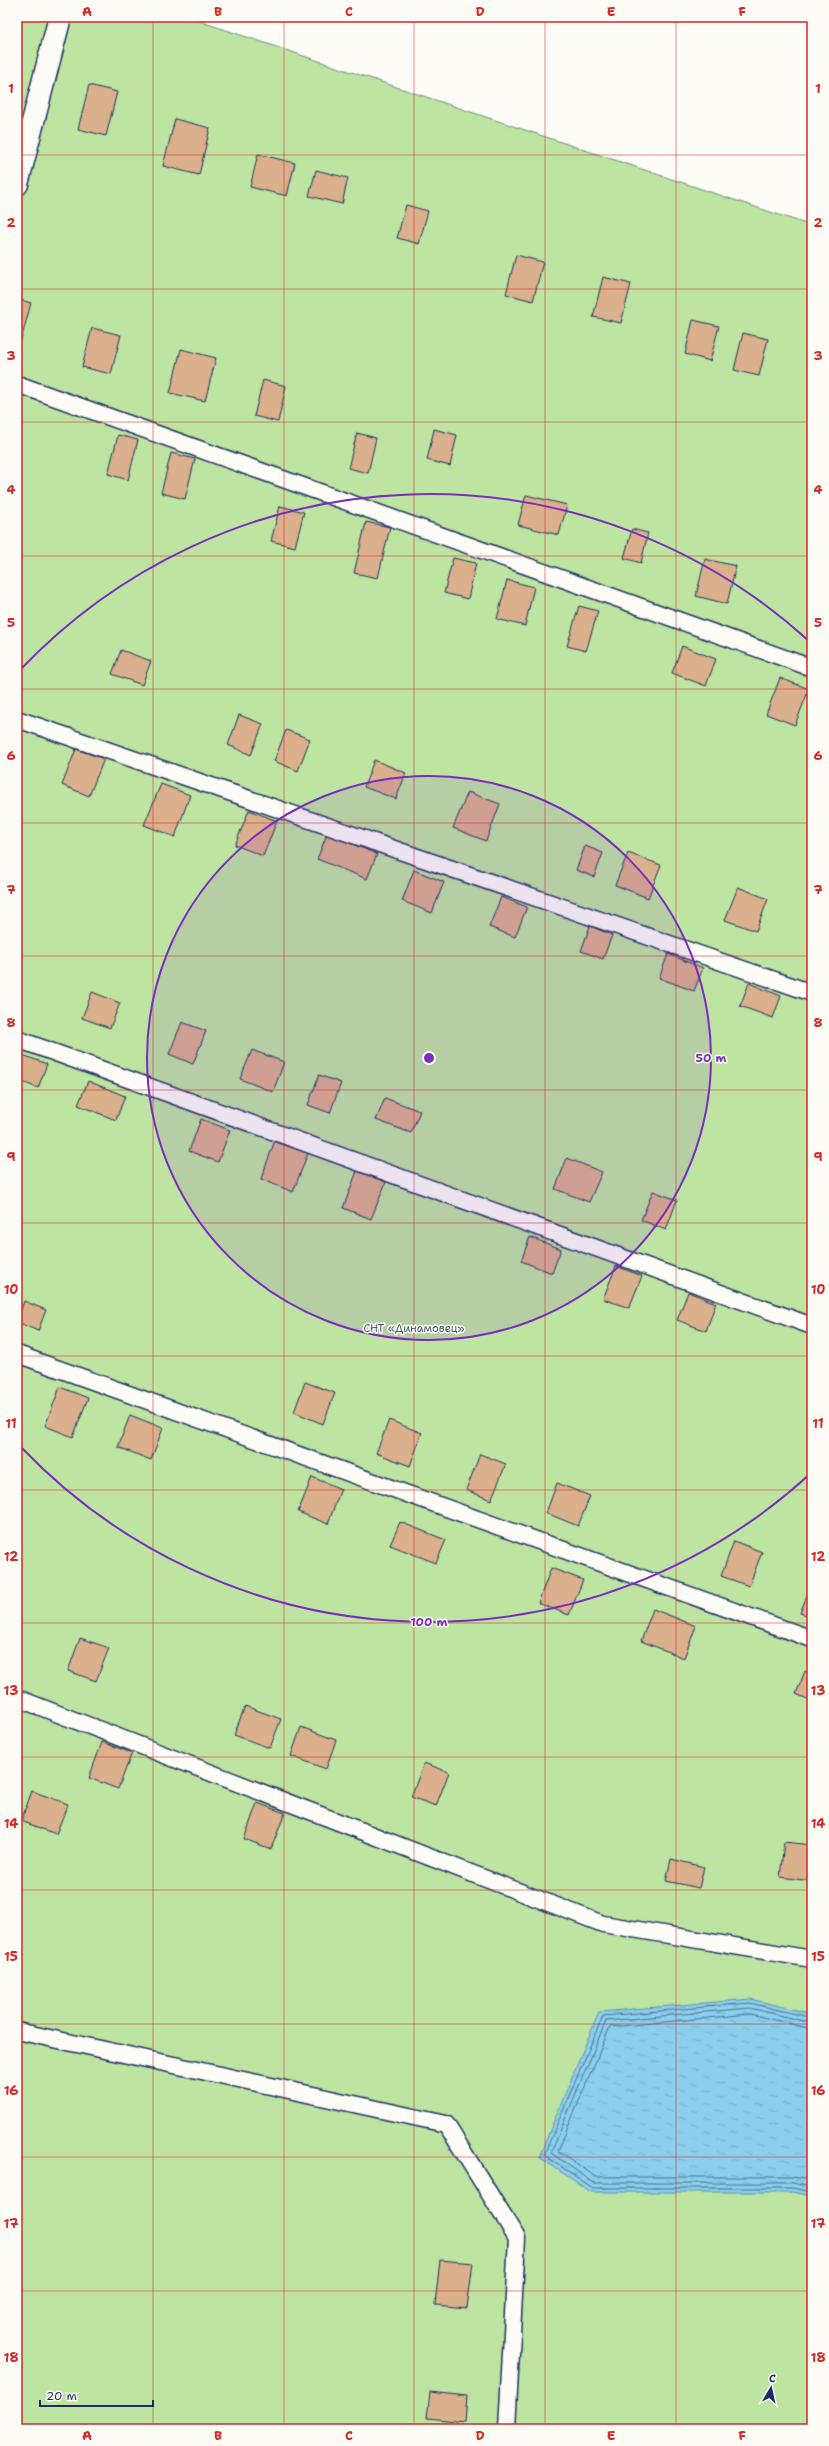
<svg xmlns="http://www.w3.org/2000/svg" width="829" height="2446" font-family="'Shantell Sans',sans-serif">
<defs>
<pattern id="water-ripples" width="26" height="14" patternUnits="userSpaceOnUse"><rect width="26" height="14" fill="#8bcfec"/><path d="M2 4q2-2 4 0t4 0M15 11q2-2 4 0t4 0" fill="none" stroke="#77b2cd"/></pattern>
</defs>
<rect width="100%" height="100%" fill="#fdfcf7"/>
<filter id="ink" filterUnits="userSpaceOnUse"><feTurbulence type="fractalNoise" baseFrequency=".025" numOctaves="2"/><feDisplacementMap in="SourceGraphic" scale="8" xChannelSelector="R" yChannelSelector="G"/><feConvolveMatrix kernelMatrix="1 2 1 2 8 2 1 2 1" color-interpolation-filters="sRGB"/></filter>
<g filter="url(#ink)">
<path fill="#bde5a1" stroke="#6c8a80" d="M 41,17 L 187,17 L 812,226 L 812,2429 L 17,2429 L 17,20 Z"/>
<path fill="url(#water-ripples)" stroke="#5e8fb3" d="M 751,1999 L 812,2014 L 812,2196 L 792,2192 L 591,2192 L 539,2157 L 599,2012 Z"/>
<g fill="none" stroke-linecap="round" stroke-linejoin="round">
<path stroke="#486f97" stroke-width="1" d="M 812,2018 L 750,2003 L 603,2016 L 544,2155 L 593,2188 L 792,2188 L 812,2192
M 812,2023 L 750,2008 L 606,2021 L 551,2153 L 594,2183 L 792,2183 L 812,2187
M 812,2029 L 750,2014 L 610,2027 L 558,2151 L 596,2177 L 792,2177 L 812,2180"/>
</g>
<path fill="#dbb08c" stroke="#1b2f5e" d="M 89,85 L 117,92 L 106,136 L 78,129 Z
M 175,119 L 210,128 L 199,175 L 163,166 Z
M 258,154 L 295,163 L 287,196 L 250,187 Z
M 316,170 L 348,178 L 342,204 L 309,196 Z
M 406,205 L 428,211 L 419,244 L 397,238 Z
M 516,255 L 543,262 L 533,301 L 506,294 Z
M 603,277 L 631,284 L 621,323 L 593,317 Z
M 17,299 L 31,303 L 21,340 L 17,339 Z
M 693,320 L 719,326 L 710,361 L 685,354 Z
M 92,328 L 121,335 L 111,374 L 82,367 Z
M 743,333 L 768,339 L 759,376 L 734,370 Z
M 181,349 L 216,358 L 205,401 L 170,393 Z
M 263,380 L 286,386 L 278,422 L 254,416 Z
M 434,429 L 457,435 L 450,466 L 427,460 Z
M 357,433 L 376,438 L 368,473 L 348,468 Z
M 118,435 L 138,440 L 128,480 L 108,474 Z
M 171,453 L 195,459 L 185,499 L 161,493 Z
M 526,495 L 567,505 L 559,535 L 518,525 Z
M 280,506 L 304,512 L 295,547 L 271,541 Z
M 366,522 L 390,527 L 378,578 L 354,573 Z
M 632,529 L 648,533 L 641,563 L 624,558 Z
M 453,558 L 476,563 L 468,599 L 444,593 Z
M 705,559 L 736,566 L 727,604 L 696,596 Z
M 507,580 L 534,587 L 525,626 L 497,619 Z
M 579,606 L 598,611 L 586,651 L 567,646 Z
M 682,646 L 716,659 L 706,686 L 672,673 Z
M 121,650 L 151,661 L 142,685 L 112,674 Z
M 780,678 L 809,689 L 795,725 L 766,714 Z
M 239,715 L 263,724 L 251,755 L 228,745 Z
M 286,730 L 310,739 L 298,771 L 274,761 Z
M 76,749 L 104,759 L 89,796 L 62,785 Z
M 374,760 L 406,773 L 396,799 L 364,787 Z
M 161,784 L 190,795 L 175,837 L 144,825 Z
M 468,792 L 500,804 L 486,841 L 453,828 Z
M 249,810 L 277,821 L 263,856 L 235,845 Z
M 327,834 L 377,854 L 367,879 L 317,859 Z
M 585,846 L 603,853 L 594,877 L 576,870 Z
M 628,853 L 661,865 L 648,898 L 615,885 Z
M 414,870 L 444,882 L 432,913 L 402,901 Z
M 738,887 L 768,899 L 756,931 L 725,920 Z
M 501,897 L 527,907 L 515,937 L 489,927 Z
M 590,926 L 612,935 L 603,959 L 581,951 Z
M 668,954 L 703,968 L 694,991 L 659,978 Z
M 749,983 L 781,996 L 773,1018 L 740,1006 Z
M 92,992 L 120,1003 L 110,1028 L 82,1018 Z
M 182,1022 L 206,1031 L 193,1064 L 169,1054 Z
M 252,1050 L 284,1062 L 273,1092 L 240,1079 Z
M 17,1053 L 47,1064 L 38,1088 L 17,1080 Z
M 319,1075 L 341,1083 L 330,1113 L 308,1105 Z
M 88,1081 L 125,1096 L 116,1120 L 78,1105 Z
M 385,1098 L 420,1111 L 411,1133 L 376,1120 Z
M 201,1119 L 230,1130 L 218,1162 L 189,1151 Z
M 275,1140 L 308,1153 L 293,1192 L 261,1179 Z
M 567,1158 L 602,1172 L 589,1202 L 555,1189 Z
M 357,1171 L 386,1182 L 371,1219 L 343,1208 Z
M 653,1191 L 677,1200 L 666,1230 L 641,1220 Z
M 530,1237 L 561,1249 L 552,1273 L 521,1261 Z
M 616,1266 L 642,1276 L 629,1308 L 603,1299 Z
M 688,1292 L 716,1303 L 706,1331 L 677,1320 Z
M 24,1301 L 46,1310 L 38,1331 L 17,1322 Z
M 305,1382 L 335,1393 L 323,1424 L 294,1412 Z
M 60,1387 L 88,1398 L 73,1437 L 45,1426 Z
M 130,1415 L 163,1428 L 151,1460 L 118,1447 Z
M 389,1420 L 422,1433 L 410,1466 L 376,1453 Z
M 480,1454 L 506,1464 L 491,1500 L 466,1490 Z
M 312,1477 L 341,1489 L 328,1524 L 298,1512 Z
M 557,1483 L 590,1496 L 578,1526 L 546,1513 Z
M 400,1522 L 446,1540 L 436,1563 L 390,1545 Z
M 734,1541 L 762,1552 L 749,1586 L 721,1576 Z
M 551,1568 L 583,1580 L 569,1615 L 538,1603 Z
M 812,1583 L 812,1617 L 800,1613 Z
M 653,1609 L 696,1626 L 684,1658 L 641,1641 Z
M 80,1638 L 109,1648 L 96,1681 L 68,1671 Z
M 805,1671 L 812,1674 L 812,1701 L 796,1694 Z
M 245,1706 L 281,1719 L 270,1748 L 234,1735 Z
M 301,1727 L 336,1740 L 326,1769 L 291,1756 Z
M 102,1742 L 132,1753 L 118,1789 L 89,1778 Z
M 424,1763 L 449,1772 L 436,1806 L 411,1797 Z
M 32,1791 L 68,1804 L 56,1834 L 21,1821 Z
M 257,1803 L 285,1813 L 271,1849 L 244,1839 Z
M 784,1842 L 812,1845 L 812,1881 L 780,1877 Z
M 671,1859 L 704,1867 L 699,1888 L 666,1881 Z
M 440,2260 L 473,2263 L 467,2308 L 435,2305 Z
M 430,2392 L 467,2396 L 465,2422 L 427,2418 Z"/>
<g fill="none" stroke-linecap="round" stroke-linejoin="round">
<defs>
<path id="lane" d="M 17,384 L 812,668
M 17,719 L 812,993
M 17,1039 L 812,1326
M 17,1354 L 812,1639
M 17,1698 L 603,1924 L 812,1959
M 17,2031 L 446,2124 L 517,2238 L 507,2429"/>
<path id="street" d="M 17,184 L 60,17"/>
</defs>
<use href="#lane" stroke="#1b2f5e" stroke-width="19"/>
<use href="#street" stroke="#1b2f5e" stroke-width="25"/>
<use href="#lane" stroke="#fdfcf7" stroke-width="16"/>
<use href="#street" stroke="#fdfcf7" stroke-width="22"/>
</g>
</g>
<path fill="none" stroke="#d62828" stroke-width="1" stroke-opacity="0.55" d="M 153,17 L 153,2429M 284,17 L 284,2429M 414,17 L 414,2429M 545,17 L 545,2429M 676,17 L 676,2429M 17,155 L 812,155M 17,289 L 812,289M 17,422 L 812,422M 17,556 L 812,556M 17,689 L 812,689M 17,823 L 812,823M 17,956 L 812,956M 17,1090 L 812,1090M 17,1223 L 812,1223M 17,1356 L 812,1356M 17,1490 L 812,1490M 17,1623 L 812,1623M 17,1757 L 812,1757M 17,1890 L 812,1890M 17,2024 L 812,2024M 17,2157 L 812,2157M 17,2291 L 812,2291"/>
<circle cx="429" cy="1058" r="282" fill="#7b2cbf" fill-opacity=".12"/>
<g fill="none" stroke="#7b2cbf" stroke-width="2">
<circle cx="429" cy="1058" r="282"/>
<path d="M810 1474A564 564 0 0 1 20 1446M20 670A564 564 0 0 1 810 642"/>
</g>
<g text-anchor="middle" stroke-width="3" stroke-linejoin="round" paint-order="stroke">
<g font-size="11" fill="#445c6f" stroke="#fdfcf7">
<text x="414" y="1332">СНТ «Динамовец»</text>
</g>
</g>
<circle cx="429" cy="1058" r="6" fill="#7b2cbf" stroke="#fdfcf7" stroke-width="2"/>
<g font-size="12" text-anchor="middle" font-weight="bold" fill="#7b2cbf" stroke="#fdfcf7" stroke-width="3" stroke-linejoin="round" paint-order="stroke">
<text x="711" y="1062">50 m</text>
<text x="429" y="1626">100 m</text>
</g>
<rect width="829" height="2446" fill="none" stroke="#fdfcf7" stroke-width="44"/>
<g transform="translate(771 2388) rotate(9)" stroke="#fdfcf7" stroke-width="3" paint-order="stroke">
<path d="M0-3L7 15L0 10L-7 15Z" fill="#1b2f5e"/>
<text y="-6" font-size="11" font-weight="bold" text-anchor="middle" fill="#1b2f5e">С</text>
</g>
<path d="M40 2400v6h113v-6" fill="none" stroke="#1b2f5e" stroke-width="2"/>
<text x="46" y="2400" font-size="12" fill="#1b2f5e" stroke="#fdfcf7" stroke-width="3" paint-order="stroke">20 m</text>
<rect x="22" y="22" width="785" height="2402" fill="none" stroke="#d62828" stroke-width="1.5"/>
<g font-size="13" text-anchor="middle" font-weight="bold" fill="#d62828">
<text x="87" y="16">A</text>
<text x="218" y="16">B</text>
<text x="349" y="16">C</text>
<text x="480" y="16">D</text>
<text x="611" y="16">E</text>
<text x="742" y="16">F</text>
<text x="11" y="93">1</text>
<text x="818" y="93">1</text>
<text x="11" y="227">2</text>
<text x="818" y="227">2</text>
<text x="11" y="360">3</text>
<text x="818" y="360">3</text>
<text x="11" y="494">4</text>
<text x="818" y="494">4</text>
<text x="11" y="627">5</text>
<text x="818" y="627">5</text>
<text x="11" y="760">6</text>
<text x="818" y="760">6</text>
<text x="11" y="894">7</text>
<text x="818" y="894">7</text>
<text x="11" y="1027">8</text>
<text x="818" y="1027">8</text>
<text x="11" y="1161">9</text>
<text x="818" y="1161">9</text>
<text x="11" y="1294">10</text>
<text x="818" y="1294">10</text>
<text x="11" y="1428">11</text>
<text x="818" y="1428">11</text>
<text x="11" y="1561">12</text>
<text x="818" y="1561">12</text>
<text x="11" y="1695">13</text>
<text x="818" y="1695">13</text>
<text x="11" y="1828">14</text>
<text x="818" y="1828">14</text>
<text x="11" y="1961">15</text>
<text x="818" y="1961">15</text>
<text x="11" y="2095">16</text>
<text x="818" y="2095">16</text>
<text x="11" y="2228">17</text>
<text x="818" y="2228">17</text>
<text x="11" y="2362">18</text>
<text x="818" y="2362">18</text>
<text x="87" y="2440">A</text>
<text x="218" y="2440">B</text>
<text x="349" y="2440">C</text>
<text x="480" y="2440">D</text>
<text x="611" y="2440">E</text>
<text x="742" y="2440">F</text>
</g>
</svg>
